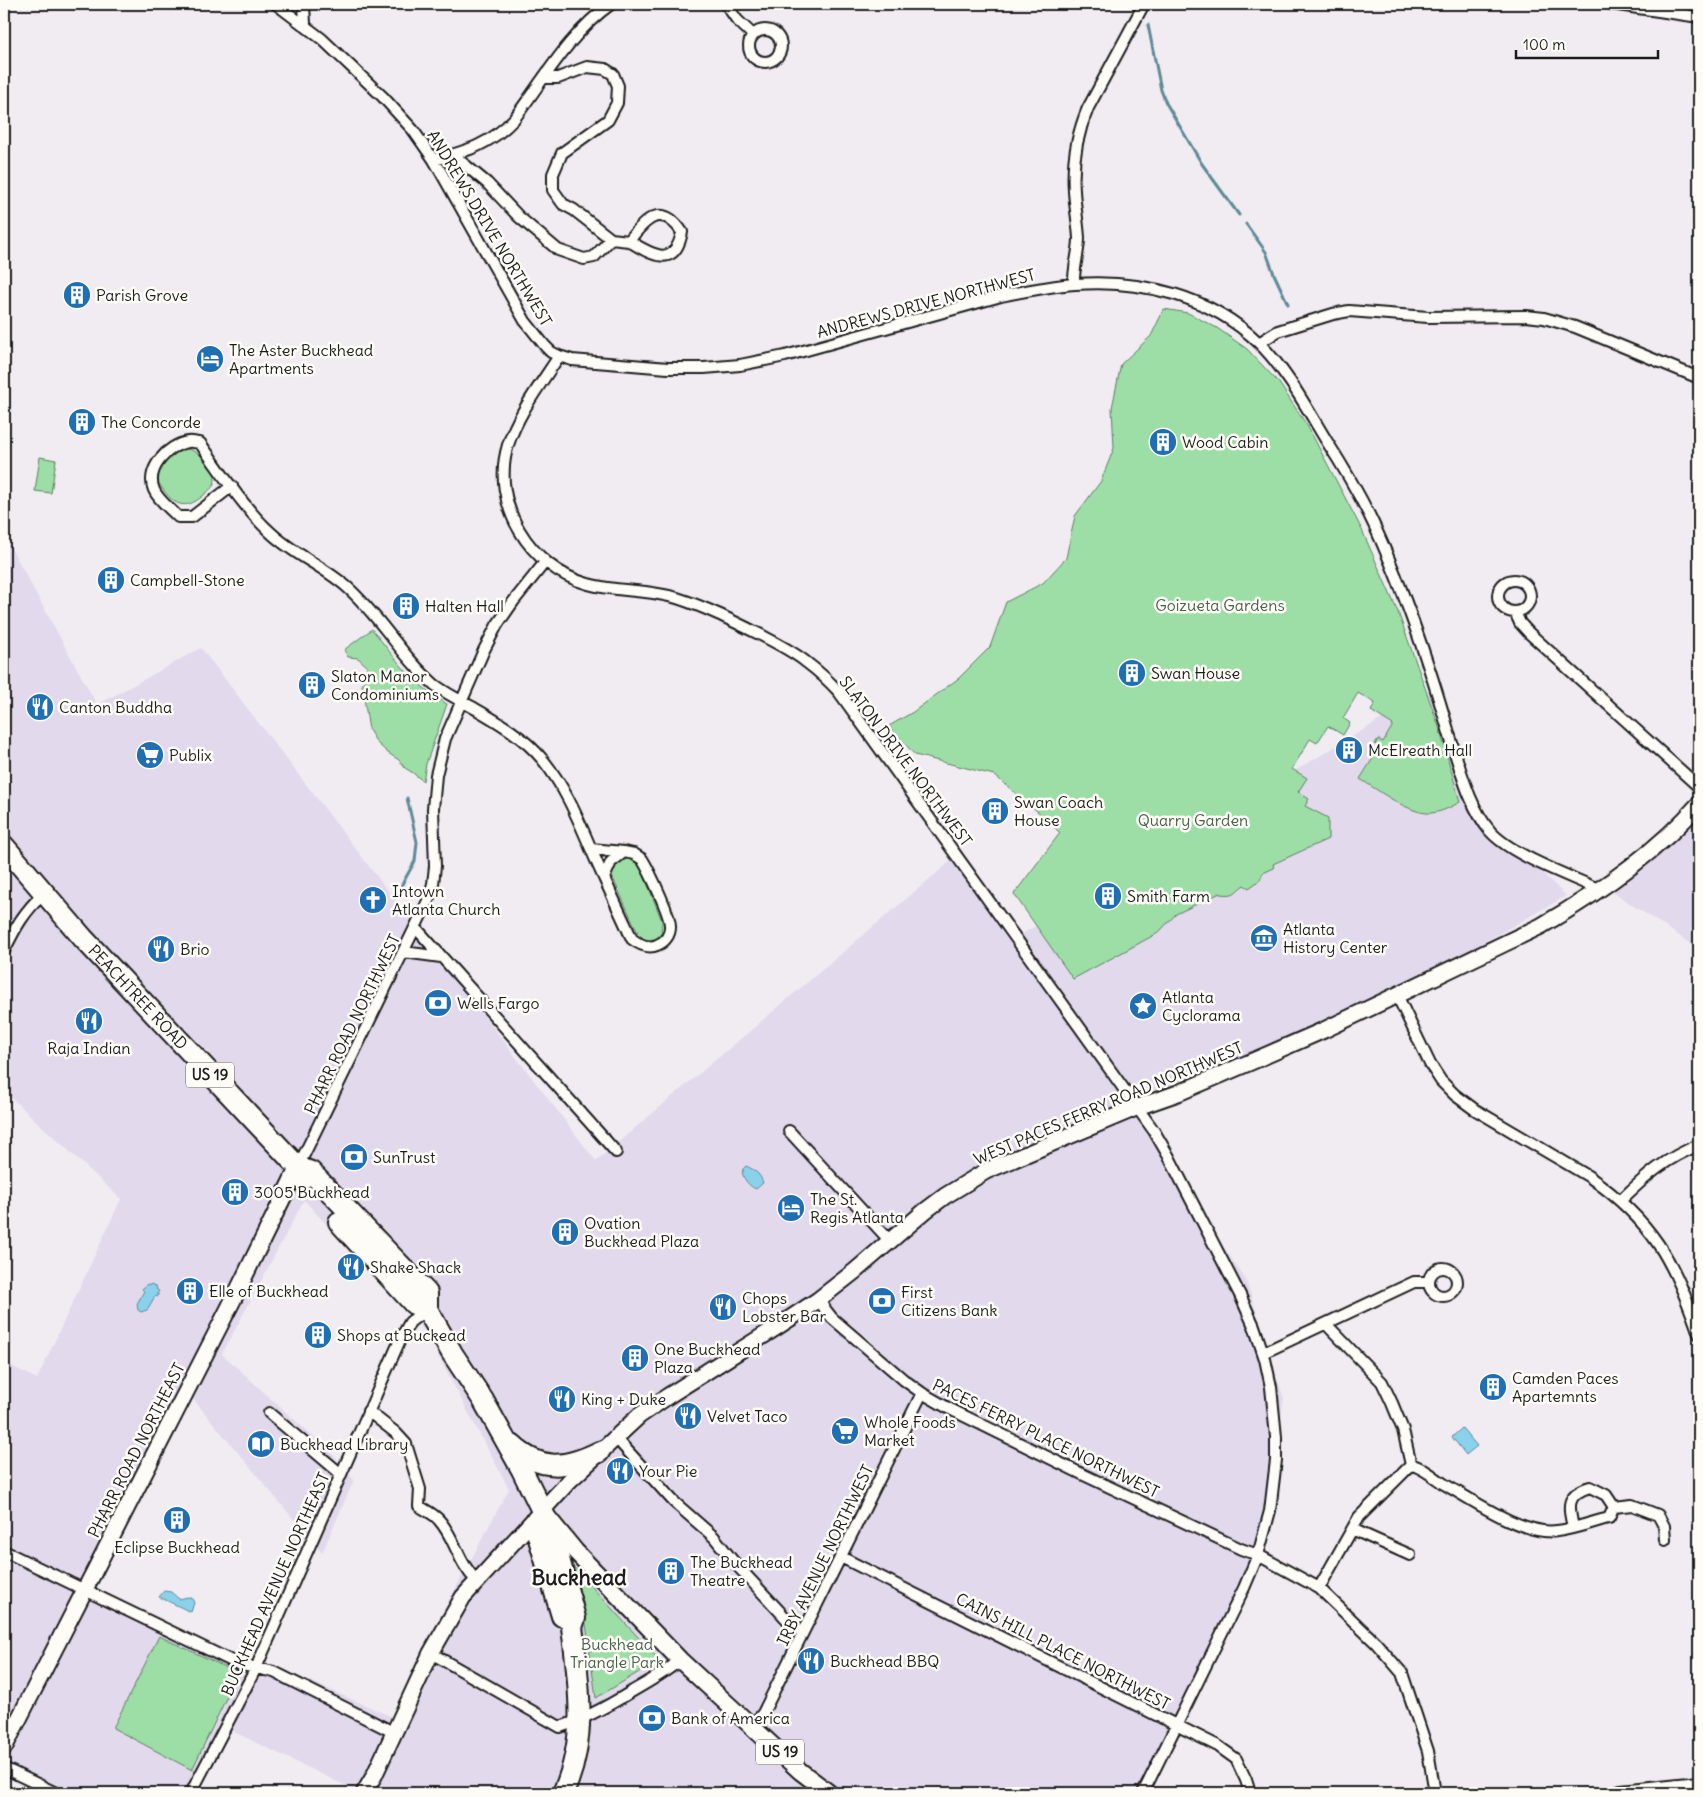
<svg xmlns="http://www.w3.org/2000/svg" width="1703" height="1797" font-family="Delius,sans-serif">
<rect width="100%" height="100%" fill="#f1ecf2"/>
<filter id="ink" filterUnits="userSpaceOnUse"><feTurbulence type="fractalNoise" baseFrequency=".02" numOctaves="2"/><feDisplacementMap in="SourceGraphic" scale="10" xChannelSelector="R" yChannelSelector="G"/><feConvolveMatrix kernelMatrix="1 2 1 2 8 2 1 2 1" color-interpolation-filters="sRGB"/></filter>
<g filter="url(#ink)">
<path fill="#e2d9ec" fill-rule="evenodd" d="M 4,535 L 97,705 L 201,648 L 596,1161 L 958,855 L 1022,934 L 1440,684 L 1468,798 L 1504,846 L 1523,854 L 1566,896 L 1403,988 L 1132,1112 L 1246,1280 L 1284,1399 L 1261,1532 L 1182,1731 L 1149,1793 L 349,1793 L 352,1789 L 226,1728 L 192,1793 L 62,1793 L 4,1763 L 4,1362 L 37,1379 L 121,1199 L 4,1091 ZM 304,1200 L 425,1331 L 509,1489 L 418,1658 L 395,1718 L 273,1665 L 256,1667 L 85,1585 L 188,1393 L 322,1553 L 354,1480 L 332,1454 L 222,1354 Z
M 1699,791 L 1699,949 L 1608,889 L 1643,854 Z"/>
<path fill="#9ddea7" stroke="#5c7d62" d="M 1164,309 L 1188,313 L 1217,328 L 1247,349 L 1279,383 L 1308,427 L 1361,528 L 1398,612 L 1439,727 L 1460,802 C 1451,807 1442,812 1431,813 C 1411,815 1378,790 1360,779 L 1380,747 L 1375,744 L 1378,739 L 1383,742 L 1393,725 L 1371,711 L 1375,703 L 1358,693 L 1343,718 L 1350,723 L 1343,735 L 1328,726 L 1317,743 L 1310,739 L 1292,769 L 1307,778 L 1298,792 L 1309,799 L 1305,806 L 1328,818 L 1328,839 L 1273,864 L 1274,868 L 1263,873 L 1260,880 L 1249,888 L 1244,885 C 1234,892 1236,896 1221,894 L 1220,893 L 1176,914 L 1158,933 L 1073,979 L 1014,894 L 1060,833 L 1043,816 L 994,775 L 915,755 L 889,726 L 913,712 L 959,678 L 990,647 L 1006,602 L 1043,583 L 1066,558 L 1075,516 L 1101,481 L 1114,448 L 1112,408 L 1121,364 L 1151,336 Z
M 184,448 C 197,450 216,464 215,479 C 215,487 209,490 204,495 C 181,515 170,501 156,479 C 162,461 168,457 184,448 Z
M 40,457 L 56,460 L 51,493 L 35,491 Z
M 372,629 C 397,661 412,683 447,704 L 426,764 L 423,781 L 413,773 L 405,768 L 399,760 L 388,753 L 377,743 L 369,730 L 362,685 L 367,678 L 367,666 L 358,658 L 348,657 L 344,650 Z
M 629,858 L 636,860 L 640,865 L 662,921 L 661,934 L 652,942 L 646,941 L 638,933 L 611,874 L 614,864 Z
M 571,1564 L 659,1660 L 596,1698 L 583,1602 Z
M 159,1636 L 238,1673 L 192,1770 L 113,1728 Z"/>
<path fill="#8ad2eb" stroke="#5e8998" d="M 746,1166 C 753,1169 760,1173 763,1183 L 756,1189 C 749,1186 744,1180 742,1172 L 744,1171 L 742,1170 Z
M 147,1284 L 150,1285 L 151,1284 L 157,1287 L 156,1289 L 159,1291 L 157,1294 L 159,1295 L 157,1297 L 155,1296 L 147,1310 L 141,1312 L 138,1310 L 137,1304 L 144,1291 L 142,1289 Z
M 1462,1428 L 1477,1446 L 1466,1455 L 1452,1437 Z
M 164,1591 L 171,1592 L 179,1599 L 188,1597 L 192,1598 L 194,1603 L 191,1612 L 159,1597 Z"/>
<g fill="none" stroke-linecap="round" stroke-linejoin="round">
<path stroke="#5e8998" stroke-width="3" d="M 1148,25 L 1161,90 L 1166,103 L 1202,164 L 1239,215
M 1246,224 L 1266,252 L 1274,274 L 1288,304
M 400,888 L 415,861 L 417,842 L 407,798"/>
<defs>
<path id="street" d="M 276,4 L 322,39 L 383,97 L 413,130 L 434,160 L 525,321 L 545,346 L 551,352 L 559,356 L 572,360 L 668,368 L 704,368 L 740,365 L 785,356 L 1001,296 C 1025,291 1050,286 1075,284 C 1141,279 1211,296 1259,343 C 1287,371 1306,407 1326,440 C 1344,468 1361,497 1375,527 C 1395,571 1414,622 1429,668 C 1438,695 1446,723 1454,750 C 1463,778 1471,808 1490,831 C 1511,855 1568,875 1598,889
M 304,4 L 305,24
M 726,4 L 737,20 L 753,35
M 1611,4 L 1699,17
M749 46a16 16 0 1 1 32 0a16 16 0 1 1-32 0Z
M 545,78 L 558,78 L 587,67 L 605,69 L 613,74 L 618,86 L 617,103 L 608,120 L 562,153 L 553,174 L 553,190 L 563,204 L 574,210 L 611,239 L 629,241 C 645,219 662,202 682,232 C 675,269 652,255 629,241
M 453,155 L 487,183 L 519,217 L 558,250 L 584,259 L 594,257 L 611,239
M 434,160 C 467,151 490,145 514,119 C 544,79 570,33 611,4
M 1074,284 C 1073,269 1079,253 1079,238 C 1078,222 1075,207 1074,191 C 1072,162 1077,134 1088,108 L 1144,4
M 1259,343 L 1278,331 L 1333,314 L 1349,311 L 1428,317 L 1526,316 L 1544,318 L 1575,327 L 1699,378
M 559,356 C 541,384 518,413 508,445 C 490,504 530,568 588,584 C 617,592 648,589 677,598 C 705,607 731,620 757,633 C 774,642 791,650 806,662 C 818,671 829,681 839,692 L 1154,1131 L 1168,1155 L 1240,1295 L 1254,1326 L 1265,1359 L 1271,1387 L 1276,1437 L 1276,1460 L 1270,1511 L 1258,1555 L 1244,1588 L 1143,1793
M 232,486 L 192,517 L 178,517 C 171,509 158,500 154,490 C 145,469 168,445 188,442 C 192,441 196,443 200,443 C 222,473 243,507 270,532 C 293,554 323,566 347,587 C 380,616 401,656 435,685 C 447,694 461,701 474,708 C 500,723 524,737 543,760 C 571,794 585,838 604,878
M1498 596a16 16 0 1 1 32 0a16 16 0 1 1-32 0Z
M 1515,612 L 1520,623 L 1529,633 L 1699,787
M 591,849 L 624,852
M 624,852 L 634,854 L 642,859 C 649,870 671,916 670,927 C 670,935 665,942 657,945 C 648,949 640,945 632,939 L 604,878 L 611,862 Z
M 416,928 L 616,1152
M 4,951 C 16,926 24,912 44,893
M 404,952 L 441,957
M 1397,995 L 1430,1064 L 1441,1081 L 1455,1095 L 1474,1109 L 1588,1176 C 1653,1221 1674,1261 1699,1334
M 789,1131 L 890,1241
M 298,1167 L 428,901 L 433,884 L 435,866 L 433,809 L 436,775 L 445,739 L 484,650 L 497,625 L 513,602 L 545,562
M 1621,1200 C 1646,1176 1666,1158 1699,1145
M1429 1282a14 14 0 1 1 28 0a14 14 0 1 1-28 0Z
M 818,1300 L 832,1318 L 904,1380 L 922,1393 L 948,1408 L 1084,1475 L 1241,1549 L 1258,1555 L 1319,1588 L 1376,1643 L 1402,1673 L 1428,1751 L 1435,1793
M 1326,1324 L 1382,1382 L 1392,1403 L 1403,1430 L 1411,1465 C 1421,1466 1435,1478 1444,1484 C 1472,1500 1524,1536 1557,1531 C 1574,1529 1592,1522 1609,1518 L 1614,1507 L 1632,1505 L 1658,1515 L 1664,1526 L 1665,1540
M 1263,1353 L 1414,1282 L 1428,1282
M 368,1411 L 396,1433 L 406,1444 L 420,1489 L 419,1506 C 425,1510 434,1514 439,1520 C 456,1539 457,1562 477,1581
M 269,1413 L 341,1474
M 615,1437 L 674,1502 L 714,1537 L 733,1561 L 794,1627 L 803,1632
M 1573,1527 C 1568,1506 1566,1494 1590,1487 L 1606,1495 L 1614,1507
M 1352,1529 L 1410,1555
M 4,1551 L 238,1664 L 274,1672 L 395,1733
M 841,1557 L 1218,1746 L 1236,1759 L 1246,1780 L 1250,1793
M 1319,1588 L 1359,1517 L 1411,1465
M 431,1653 L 560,1727 C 585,1719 608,1706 631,1692 C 648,1682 665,1673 680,1660
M 751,1727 L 763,1713 L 922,1393
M 4,1768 L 56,1793
M 191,1793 L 256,1668 L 400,1340 L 410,1322 L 427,1309"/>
<path id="secondary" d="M 4,1748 L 235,1296 L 298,1167
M 364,1793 L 374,1776 L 431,1653 L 463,1597 L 570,1480 L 639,1416 L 668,1396 L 777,1327 L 818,1300 L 855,1271 L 925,1211 L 945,1196 L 986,1171 L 1138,1107 L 1178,1093 L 1253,1061 L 1324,1030 L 1541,926 C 1598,893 1655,854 1699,804"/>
<path id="primary" d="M 549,1519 L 576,1552 L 680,1660 L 800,1771 L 829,1793
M 1621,1793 L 1699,1785"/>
<g id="highway">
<path id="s1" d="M 4,846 L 83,938 L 298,1167 L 302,1179"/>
<path d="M 298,1167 L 311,1172 L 427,1293 L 427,1309 L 452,1353 L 483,1400 L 522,1470 L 551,1529 L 575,1618 L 572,1627 C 579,1685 588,1738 563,1793"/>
<path d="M 339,1222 L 414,1304 L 427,1309"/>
<path d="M 512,1445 C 541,1472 566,1468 599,1452"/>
<path d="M 542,1510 L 537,1532 L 562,1616"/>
</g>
</defs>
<use href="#street" stroke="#1c1c1c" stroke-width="14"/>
<use href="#secondary" stroke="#1c1c1c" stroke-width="19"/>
<use href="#primary" stroke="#1c1c1c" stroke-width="20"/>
<use href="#highway" stroke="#1c1c1c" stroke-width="24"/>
<use href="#street" stroke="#fdfcf7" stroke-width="10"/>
<use href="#secondary" stroke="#fdfcf7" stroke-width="15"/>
<use href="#primary" stroke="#fdfcf7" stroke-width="16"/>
<use href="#highway" stroke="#fdfcf7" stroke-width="20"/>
</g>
</g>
<defs>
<symbol id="building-disc" viewBox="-11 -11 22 22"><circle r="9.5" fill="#1f6fb2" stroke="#fdfcf7"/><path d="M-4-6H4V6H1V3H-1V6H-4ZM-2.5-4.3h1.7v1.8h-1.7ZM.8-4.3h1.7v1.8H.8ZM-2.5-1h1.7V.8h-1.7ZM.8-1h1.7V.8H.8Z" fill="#fff"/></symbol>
<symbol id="hotel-disc" viewBox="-11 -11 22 22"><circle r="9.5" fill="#1f6fb2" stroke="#fdfcf7"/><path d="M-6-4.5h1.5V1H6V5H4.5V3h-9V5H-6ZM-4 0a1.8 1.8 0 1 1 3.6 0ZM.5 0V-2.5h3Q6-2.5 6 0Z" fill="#fff"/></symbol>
<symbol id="restaurant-disc" viewBox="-11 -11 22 22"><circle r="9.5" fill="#1f6fb2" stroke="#fdfcf7"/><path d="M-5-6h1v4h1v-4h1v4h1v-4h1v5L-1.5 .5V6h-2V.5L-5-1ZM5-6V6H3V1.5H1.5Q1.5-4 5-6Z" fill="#fff"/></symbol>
<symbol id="supermarket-disc" viewBox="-11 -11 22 22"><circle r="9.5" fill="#1f6fb2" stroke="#fdfcf7"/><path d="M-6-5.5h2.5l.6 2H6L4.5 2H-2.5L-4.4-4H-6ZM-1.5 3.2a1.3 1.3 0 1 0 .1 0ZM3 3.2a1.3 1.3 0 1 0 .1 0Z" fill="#fff"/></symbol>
<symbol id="church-disc" viewBox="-11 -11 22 22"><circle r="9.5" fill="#1f6fb2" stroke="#fdfcf7"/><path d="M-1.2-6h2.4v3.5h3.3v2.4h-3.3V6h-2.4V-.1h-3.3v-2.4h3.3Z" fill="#fff"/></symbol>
<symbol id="museum-disc" viewBox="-11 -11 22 22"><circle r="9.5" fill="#1f6fb2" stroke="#fdfcf7"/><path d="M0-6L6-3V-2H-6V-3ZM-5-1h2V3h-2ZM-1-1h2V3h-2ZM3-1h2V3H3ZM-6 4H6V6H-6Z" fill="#fff"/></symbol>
<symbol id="bank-disc" viewBox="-11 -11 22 22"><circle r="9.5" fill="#1f6fb2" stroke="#fdfcf7"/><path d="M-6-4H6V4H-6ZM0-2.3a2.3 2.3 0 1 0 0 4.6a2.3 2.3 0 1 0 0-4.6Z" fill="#fff"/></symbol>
<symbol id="sight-disc" viewBox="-11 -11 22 22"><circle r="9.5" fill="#1f6fb2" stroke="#fdfcf7"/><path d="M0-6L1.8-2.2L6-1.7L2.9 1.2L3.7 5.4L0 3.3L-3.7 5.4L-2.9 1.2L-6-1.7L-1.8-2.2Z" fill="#fff"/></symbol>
<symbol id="library-disc" viewBox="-11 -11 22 22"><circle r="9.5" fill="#1f6fb2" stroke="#fdfcf7"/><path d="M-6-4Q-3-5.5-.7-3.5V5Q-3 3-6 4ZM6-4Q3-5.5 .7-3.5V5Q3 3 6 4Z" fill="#fff"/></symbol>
</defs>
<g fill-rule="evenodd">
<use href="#building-disc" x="61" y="279" width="32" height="32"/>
<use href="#hotel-disc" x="194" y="343" width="32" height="32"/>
<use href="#building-disc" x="66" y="406" width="32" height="32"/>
<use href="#building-disc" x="1147" y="426" width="32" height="32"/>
<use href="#building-disc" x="95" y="564" width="32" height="32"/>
<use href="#building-disc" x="390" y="590" width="32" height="32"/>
<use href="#building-disc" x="1116" y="657" width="32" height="32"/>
<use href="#building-disc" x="296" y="669" width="32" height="32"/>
<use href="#restaurant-disc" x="24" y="691" width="32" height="32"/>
<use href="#building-disc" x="1333" y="734" width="32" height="32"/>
<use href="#supermarket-disc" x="134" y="739" width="32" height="32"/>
<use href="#building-disc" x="979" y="795" width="32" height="32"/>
<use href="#building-disc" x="1092" y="880" width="32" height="32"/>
<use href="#church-disc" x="357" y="884" width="32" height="32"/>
<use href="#museum-disc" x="1248" y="922" width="32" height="32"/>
<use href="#restaurant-disc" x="145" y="933" width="32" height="32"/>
<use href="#bank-disc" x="422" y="987" width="32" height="32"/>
<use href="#sight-disc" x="1127" y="990" width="32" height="32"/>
<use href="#restaurant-disc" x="73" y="1005" width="32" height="32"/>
<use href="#bank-disc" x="338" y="1141" width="32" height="32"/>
<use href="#building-disc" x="219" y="1176" width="32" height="32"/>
<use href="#hotel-disc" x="775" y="1192" width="32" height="32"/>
<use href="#building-disc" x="549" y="1216" width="32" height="32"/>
<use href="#restaurant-disc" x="335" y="1251" width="32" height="32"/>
<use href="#building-disc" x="174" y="1275" width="32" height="32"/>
<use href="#bank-disc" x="866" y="1285" width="32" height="32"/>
<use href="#restaurant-disc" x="707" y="1291" width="32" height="32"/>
<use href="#building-disc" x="302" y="1319" width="32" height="32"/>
<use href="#building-disc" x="619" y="1342" width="32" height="32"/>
<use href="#building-disc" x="1477" y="1371" width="32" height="32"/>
<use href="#restaurant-disc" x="546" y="1383" width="32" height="32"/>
<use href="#restaurant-disc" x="672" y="1400" width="32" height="32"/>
<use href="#supermarket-disc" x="829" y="1415" width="32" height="32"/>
<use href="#library-disc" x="245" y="1428" width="32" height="32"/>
<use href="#restaurant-disc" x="604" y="1455" width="32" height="32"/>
<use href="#building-disc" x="161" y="1504" width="32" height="32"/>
<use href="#building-disc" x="655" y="1555" width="32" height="32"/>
<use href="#restaurant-disc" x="795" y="1645" width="32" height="32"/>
<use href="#bank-disc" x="636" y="1702" width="32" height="32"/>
</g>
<g text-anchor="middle" stroke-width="5" stroke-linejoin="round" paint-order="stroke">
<g fill="#fdfcf7" stroke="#605f5e" stroke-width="1">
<rect x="186" y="1062.5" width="48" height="25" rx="4"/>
<rect x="756" y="1739.5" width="48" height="25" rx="4"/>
</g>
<g font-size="15" font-weight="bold" fill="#1c1c1c">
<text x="210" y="1080">US 19</text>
<text x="780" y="1757">US 19</text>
</g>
<g font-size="16" fill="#1c1c1c" stroke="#fdfcf7">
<text transform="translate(490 228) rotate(59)" y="6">ANDREWS DRIVE NORTHWEST</text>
<text transform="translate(926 303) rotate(-15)" y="6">ANDREWS DRIVE NORTHWEST</text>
<text transform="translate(906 761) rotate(53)" y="6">SLATON DRIVE NORTHWEST</text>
<text dy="6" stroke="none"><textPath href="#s1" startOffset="202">PEACHTREE ROAD</textPath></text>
<text transform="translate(352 1024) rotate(-64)" y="6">PHARR ROAD NORTHWEST</text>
<text transform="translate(1108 1103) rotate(-23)" y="6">WEST PACES FERRY ROAD NORTHWEST</text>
<text transform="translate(1046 1438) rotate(26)" y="6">PACES FERRY PLACE NORTHWEST</text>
<text transform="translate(136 1450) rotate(-63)" y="6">PHARR ROAD NORTHEAST</text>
<text transform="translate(825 1555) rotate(-64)" y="6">IRBY AVENUE NORTHWEST</text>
<text transform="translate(275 1584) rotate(-66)" y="6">BUCKHEAD AVENUE NORTHEAST</text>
<text transform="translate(1063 1651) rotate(27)" y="6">CAINS HILL PLACE NORTHWEST</text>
</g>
<g font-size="16" fill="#1c1c1c" stroke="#fdfcf7" text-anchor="start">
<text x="96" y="301">Parish Grove</text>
<text x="229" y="356">The Aster Buckhead<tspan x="229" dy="18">Apartments</tspan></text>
<text x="101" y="428">The Concorde</text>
<text x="1182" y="448">Wood Cabin</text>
<text x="130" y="586">Campbell-Stone</text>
<text x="425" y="612">Halten Hall</text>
<text x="1151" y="679">Swan House</text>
<text x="331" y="682">Slaton Manor<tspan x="331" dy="18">Condominiums</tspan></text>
<text x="59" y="713">Canton Buddha</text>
<text x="1368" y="756">McElreath Hall</text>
<text x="169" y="761">Publix</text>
<text x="1014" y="808">Swan Coach<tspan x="1014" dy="18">House</tspan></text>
<text x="392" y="897">Intown<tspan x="392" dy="18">Atlanta Church</tspan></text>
<text x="1127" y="902">Smith Farm</text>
<text x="1283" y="935">Atlanta<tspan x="1283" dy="18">History Center</tspan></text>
<text x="180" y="955">Brio</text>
<text x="1162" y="1003">Atlanta<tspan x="1162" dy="18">Cyclorama</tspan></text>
<text x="457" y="1009">Wells Fargo</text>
<text x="89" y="1054" text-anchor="middle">Raja Indian</text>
<text x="373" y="1163">SunTrust</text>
<text x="254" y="1198">3005 Buckhead</text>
<text x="810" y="1205">The St.<tspan x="810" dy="18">Regis Atlanta</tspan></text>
<text x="584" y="1229">Ovation<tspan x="584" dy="18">Buckhead Plaza</tspan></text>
<text x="370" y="1273">Shake Shack</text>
<text x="209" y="1297">Elle of Buckhead</text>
<text x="901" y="1298">First<tspan x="901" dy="18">Citizens Bank</tspan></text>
<text x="742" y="1304">Chops<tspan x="742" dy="18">Lobster Bar</tspan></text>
<text x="337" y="1341">Shops at Buckead</text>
<text x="654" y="1355">One Buckhead<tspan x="654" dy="18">Plaza</tspan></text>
<text x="1512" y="1384">Camden Paces<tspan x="1512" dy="18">Apartemnts</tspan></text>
<text x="581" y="1405">King + Duke</text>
<text x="707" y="1422">Velvet Taco</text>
<text x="864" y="1428">Whole Foods<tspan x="864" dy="18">Market</tspan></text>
<text x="280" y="1450">Buckhead Library</text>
<text x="639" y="1477">Your Pie</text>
<text x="177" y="1553" text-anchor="middle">Eclipse Buckhead</text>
<text x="690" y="1568">The Buckhead<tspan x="690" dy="18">Theatre</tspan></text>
<text x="830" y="1667">Buckhead BBQ</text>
<text x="671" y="1724">Bank of America</text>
</g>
<g font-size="16" fill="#49604d" stroke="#fdfcf7">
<text x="1220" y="611">Goizueta Gardens</text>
<text x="1193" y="826">Quarry Garden</text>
<text x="617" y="1650">Buckhead<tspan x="617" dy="18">Triangle Park</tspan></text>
</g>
<g font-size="21" font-weight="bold" fill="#1c1c1c" stroke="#fdfcf7">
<text x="579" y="1585">Buckhead</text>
</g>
</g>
<rect width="1703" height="1797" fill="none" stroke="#fdfcf7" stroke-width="20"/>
<rect x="10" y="10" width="1683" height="1777" fill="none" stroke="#1c1c1c" stroke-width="2" filter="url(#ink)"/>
<path d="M1516 50v8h142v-8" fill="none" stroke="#1c1c1c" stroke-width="2.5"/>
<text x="1523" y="50" font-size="15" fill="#1c1c1c" stroke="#fdfcf7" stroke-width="4" paint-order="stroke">100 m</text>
</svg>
